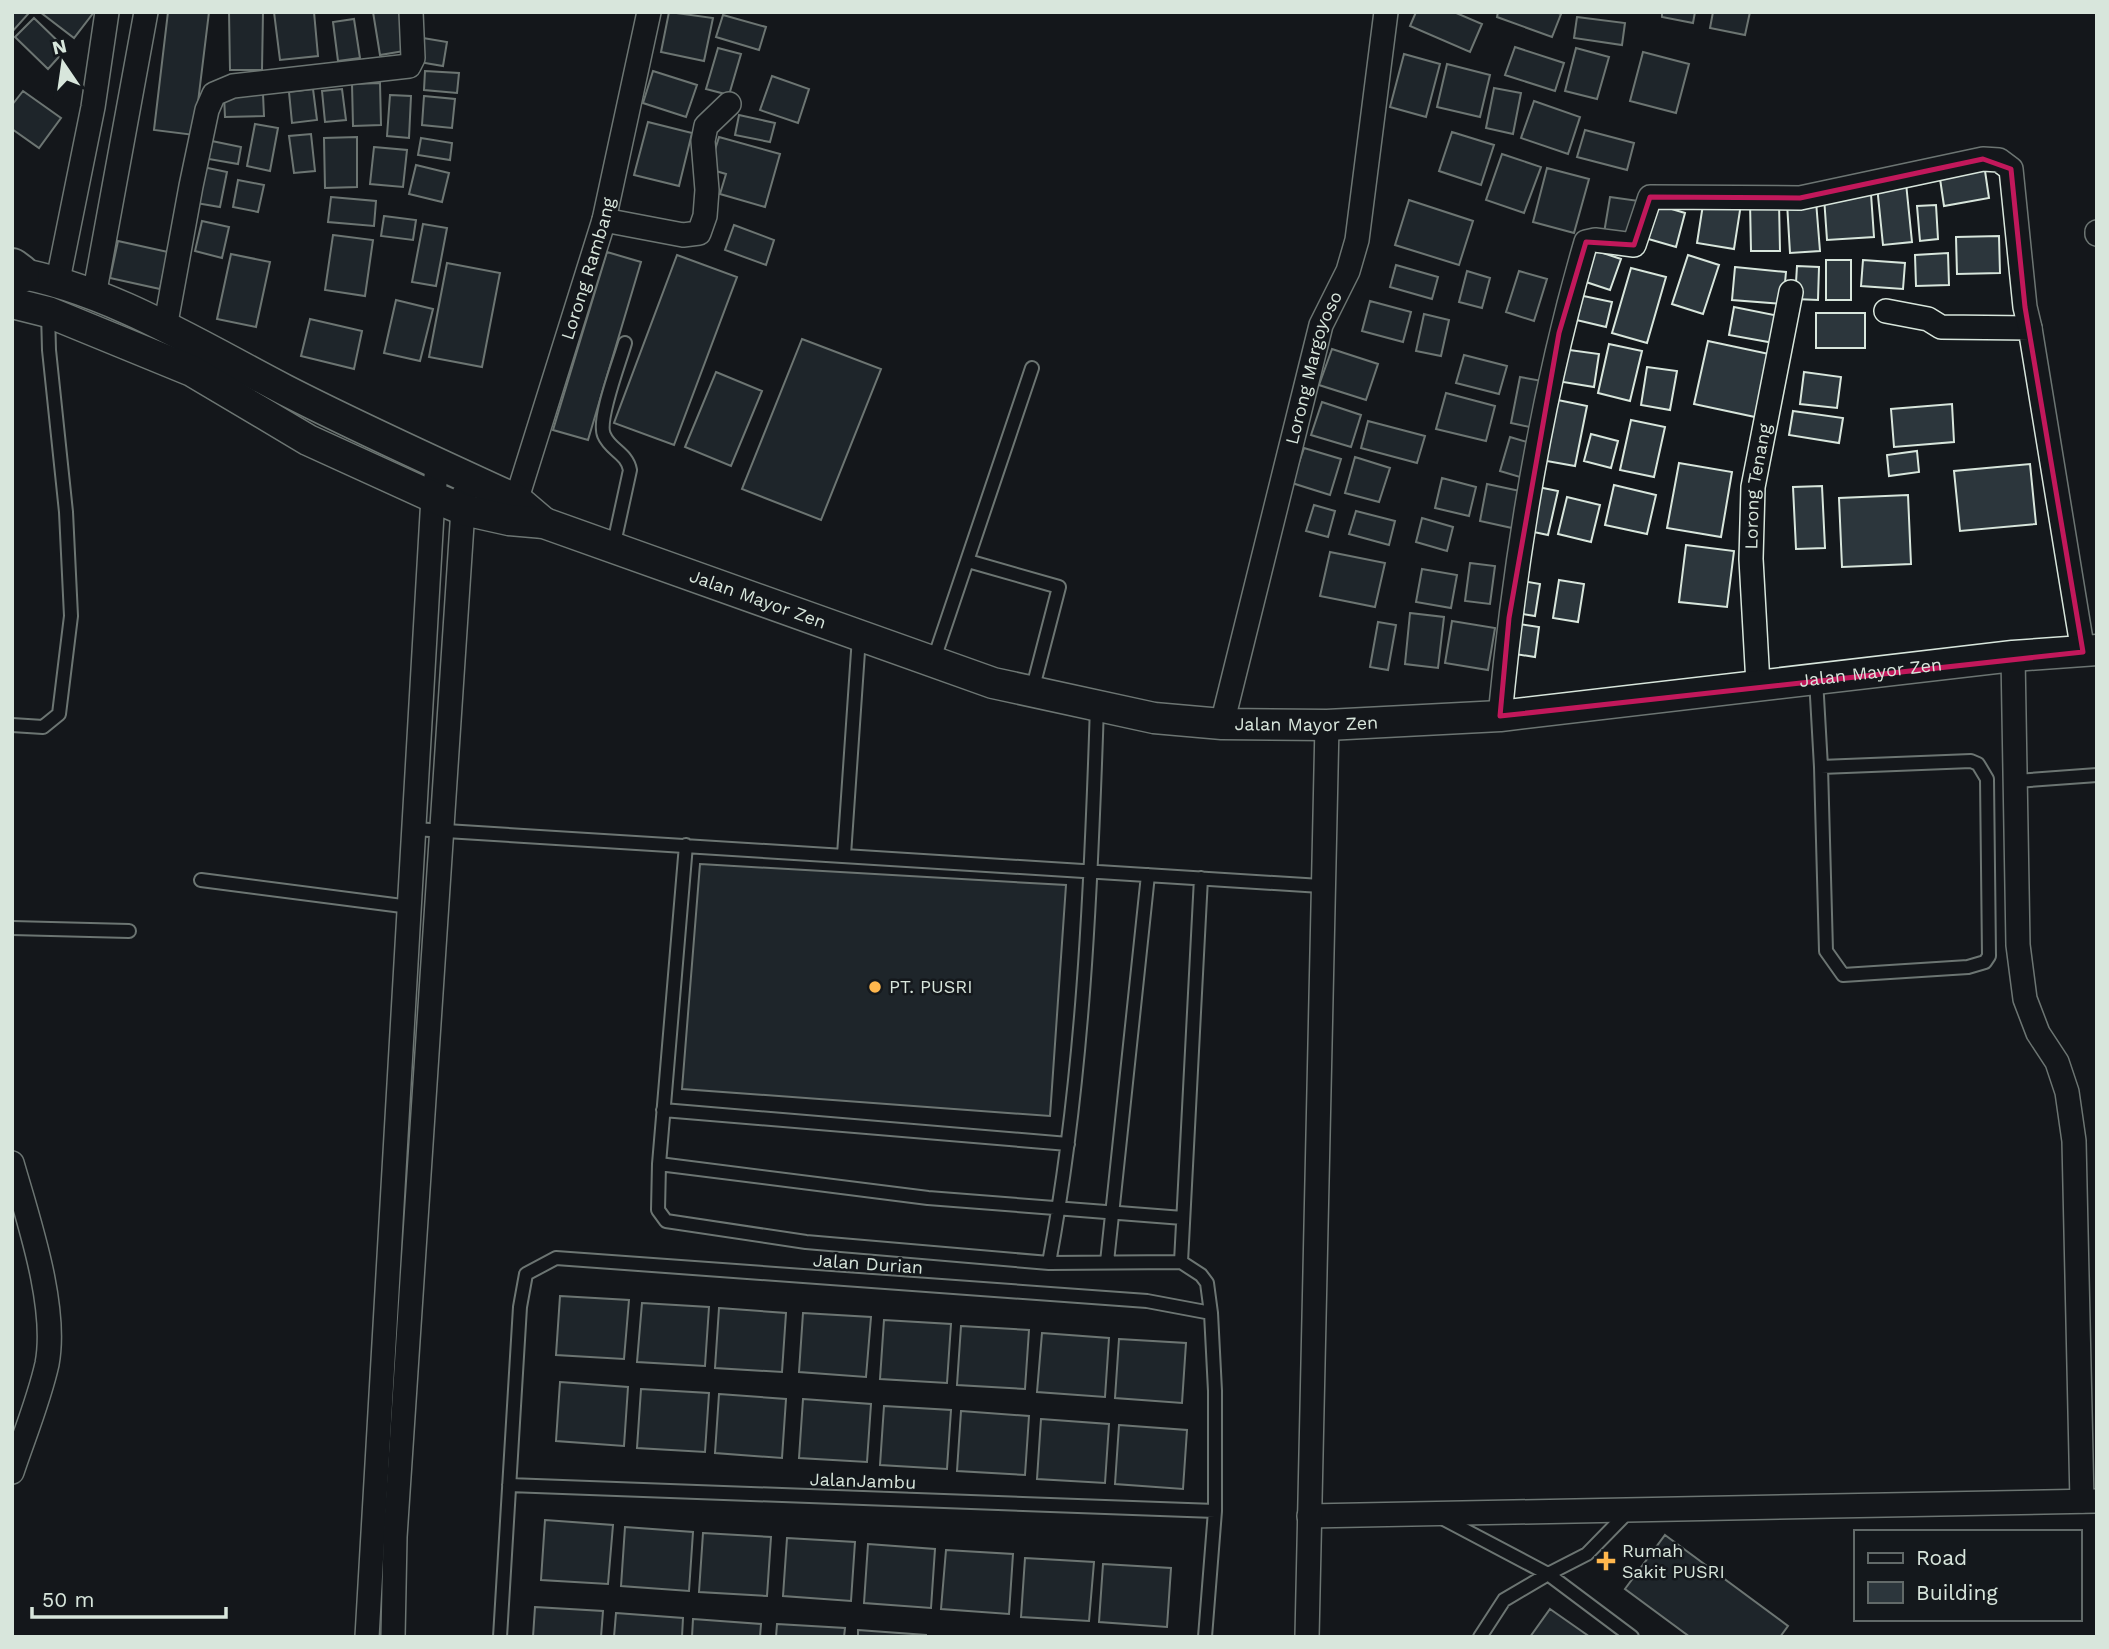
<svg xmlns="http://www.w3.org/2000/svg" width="2109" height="1649" font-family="'Work Sans',sans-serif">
<rect width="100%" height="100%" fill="#14181c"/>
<path fill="#2c363c" stroke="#d8e6dc" stroke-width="2" d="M 12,12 L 29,13 L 12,32 Z
M 40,12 L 94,12 L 74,38 Z
M 168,12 L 209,12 L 194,135 L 154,130 Z
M 229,12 L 263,12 L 262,70 L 230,70 Z
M 274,12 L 314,12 L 318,56 L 280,60 Z
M 373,12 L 405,12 L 410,50 L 380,55 Z
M 669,12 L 713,18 L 704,61 L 661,52 Z
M 1416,12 L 1454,12 L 1482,24 L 1470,52 L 1410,26 Z
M 1498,12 L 1556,12 L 1561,14 L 1552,37 L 1497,17 Z
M 1662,12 L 1695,12 L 1693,23 L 1662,17 Z
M 1713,12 L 1750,12 L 1745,35 L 1710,28 Z
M 723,15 L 766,27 L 759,50 L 716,37 Z
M 1577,17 L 1625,23 L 1622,45 L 1574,38 Z
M 34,18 L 66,49 L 48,69 L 15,37 Z
M 354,19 L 360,58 L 338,61 L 333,22 Z
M 423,38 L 447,42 L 443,66 L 419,62 Z
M 1515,47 L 1564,63 L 1555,91 L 1505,75 Z
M 718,48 L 741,54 L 729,95 L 706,89 Z
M 1576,48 L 1609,57 L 1597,99 L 1565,91 Z
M 1643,52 L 1689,64 L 1676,113 L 1630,101 Z
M 1404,54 L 1440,64 L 1426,117 L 1390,107 Z
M 1447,64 L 1490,75 L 1480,117 L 1437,107 Z
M 425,71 L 459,73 L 457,93 L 424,90 Z
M 653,71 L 697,85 L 686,117 L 643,103 Z
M 772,76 L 809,89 L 798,123 L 760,110 Z
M 380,83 L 381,125 L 353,126 L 352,84 Z
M 1494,88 L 1521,93 L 1513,134 L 1486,128 Z
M 313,89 L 317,120 L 292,123 L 289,92 Z
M 342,89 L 346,120 L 325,122 L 322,91 Z
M 23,91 L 61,118 L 39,148 L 12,129 L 12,105 Z
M 263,94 L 264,116 L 225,117 L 224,95 Z
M 390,95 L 411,96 L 409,138 L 387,136 Z
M 424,96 L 455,99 L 452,128 L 422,125 Z
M 1534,101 L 1580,117 L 1568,154 L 1521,138 Z
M 739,115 L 775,123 L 770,142 L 735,135 Z
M 648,122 L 692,133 L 679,186 L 634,175 Z
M 255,124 L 278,128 L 270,171 L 247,166 Z
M 1585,130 L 1634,143 L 1627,170 L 1577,157 Z
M 1452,132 L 1494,145 L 1481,185 L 1439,171 Z
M 311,134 L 315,171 L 294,173 L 289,136 Z
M 357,137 L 357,187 L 325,188 L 324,138 Z
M 719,137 L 780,154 L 765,207 L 720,194 L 726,174 L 709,169 Z
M 421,138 L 452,143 L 450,160 L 418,155 Z
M 207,140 L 241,147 L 238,164 L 203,158 Z
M 374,147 L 407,150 L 403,187 L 370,184 Z
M 1502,154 L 1541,167 L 1524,213 L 1486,200 Z
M 1984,164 L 1989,198 L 1944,206 L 1939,172 Z
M 416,165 L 449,173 L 442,202 L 409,194 Z
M 203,167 L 227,172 L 220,207 L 196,203 Z
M 1547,168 L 1589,179 L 1574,233 L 1533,222 Z
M 238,180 L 264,185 L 258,212 L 233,207 Z
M 1906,183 L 1912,242 L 1883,245 L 1877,186 Z
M 1871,194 L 1874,237 L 1827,240 L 1824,197 Z
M 331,197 L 376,201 L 374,226 L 328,222 Z
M 1610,197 L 1639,201 L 1633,237 L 1604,233 Z
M 1704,198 L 1741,204 L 1734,249 L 1697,243 Z
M 1409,200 L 1473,221 L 1459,265 L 1395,245 Z
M 1816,201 L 1820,251 L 1790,253 L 1787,203 Z
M 1750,202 L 1779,202 L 1780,251 L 1751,251 Z
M 1655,204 L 1685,213 L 1676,247 L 1645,238 Z
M 1936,205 L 1938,239 L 1920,241 L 1917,206 Z
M 384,216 L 416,220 L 413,240 L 381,236 Z
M 202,221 L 229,227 L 222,258 L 195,251 Z
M 423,224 L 447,228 L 436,286 L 412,282 Z
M 734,225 L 774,240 L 766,265 L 725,250 Z
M 333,235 L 373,240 L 365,296 L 325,290 Z
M 1999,236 L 2000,273 L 1957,274 L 1956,237 Z
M 118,241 L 168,252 L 160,289 L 110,278 Z
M 1591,249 L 1621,259 L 1610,290 L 1580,280 Z
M 607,252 L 641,262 L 588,440 L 553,430 Z
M 1948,253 L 1949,285 L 1916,286 L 1915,255 Z
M 231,254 L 270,262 L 256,327 L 217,319 Z
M 677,255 L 737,277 L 674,445 L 614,423 Z
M 1688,255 L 1719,265 L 1703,314 L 1672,304 Z
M 1826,260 L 1851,260 L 1851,300 L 1826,300 Z
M 1863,260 L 1905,263 L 1903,289 L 1861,286 Z
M 447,263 L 500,273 L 482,367 L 429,357 Z
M 1396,265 L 1438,277 L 1432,299 L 1390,287 Z
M 1797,266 L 1819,267 L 1818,300 L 1795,299 Z
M 1735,267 L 1786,272 L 1783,304 L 1732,300 Z
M 1631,268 L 1666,277 L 1647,343 L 1612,333 Z
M 1467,271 L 1490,278 L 1482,308 L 1459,302 Z
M 1519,271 L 1547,279 L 1534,321 L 1506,312 Z
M 1574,294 L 1612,302 L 1606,327 L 1568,318 Z
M 396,300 L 433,309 L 420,361 L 384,353 Z
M 1370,301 L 1411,312 L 1403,342 L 1362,331 Z
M 1734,307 L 1779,316 L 1774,343 L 1729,335 Z
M 1816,313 L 1865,313 L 1865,348 L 1816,348 Z
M 1424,314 L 1449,320 L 1441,356 L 1416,351 Z
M 310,319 L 362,331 L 354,369 L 301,356 Z
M 802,339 L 881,369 L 821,520 L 742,489 Z
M 1708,341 L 1769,354 L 1755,417 L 1694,404 Z
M 1609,344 L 1642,351 L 1630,401 L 1598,393 Z
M 1332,349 L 1378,364 L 1366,400 L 1319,385 Z
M 1562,349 L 1599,354 L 1594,387 L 1557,381 Z
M 1464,355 L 1507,366 L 1499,394 L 1456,383 Z
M 1647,367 L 1677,371 L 1670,410 L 1641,405 Z
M 716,372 L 762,391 L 731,466 L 685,447 Z
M 1804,372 L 1841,377 L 1837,408 L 1800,404 Z
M 1520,377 L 1542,381 L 1534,428 L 1511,423 Z
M 1446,393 L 1495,406 L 1486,441 L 1436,429 Z
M 1553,399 L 1587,406 L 1575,466 L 1541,460 Z
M 1322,402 L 1361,415 L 1351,447 L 1311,435 Z
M 1952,404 L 1954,442 L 1894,447 L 1891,409 Z
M 1793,411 L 1843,418 L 1839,443 L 1789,435 Z
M 1631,420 L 1665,427 L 1654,477 L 1620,470 Z
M 1368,421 L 1425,436 L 1417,463 L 1361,448 Z
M 1591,434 L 1618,441 L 1611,468 L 1584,461 Z
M 1510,437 L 1537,445 L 1527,479 L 1500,471 Z
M 1304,448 L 1341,459 L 1330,495 L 1292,483 Z
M 1917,451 L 1919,472 L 1889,476 L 1887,455 Z
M 1355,457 L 1390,468 L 1379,502 L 1345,493 Z
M 1679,463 L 1732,472 L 1721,537 L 1667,528 Z
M 2030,464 L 2036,524 L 1960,531 L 1954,471 Z
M 1442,478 L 1476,487 L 1469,516 L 1435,508 Z
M 1487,484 L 1520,491 L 1512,528 L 1480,521 Z
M 1614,485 L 1656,495 L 1647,534 L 1605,525 Z
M 1822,486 L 1825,548 L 1796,549 L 1793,487 Z
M 1538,487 L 1558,491 L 1548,535 L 1529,531 Z
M 1908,495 L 1911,564 L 1842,567 L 1839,498 Z
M 1567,497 L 1600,505 L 1591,542 L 1558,534 Z
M 1314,505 L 1335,511 L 1328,537 L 1306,531 Z
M 1356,511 L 1395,521 L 1389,545 L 1349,534 Z
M 1422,518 L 1453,527 L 1447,551 L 1416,542 Z
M 1686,545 L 1734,551 L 1727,607 L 1679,602 Z
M 1330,552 L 1385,563 L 1375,607 L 1320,596 Z
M 1470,563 L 1495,566 L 1490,604 L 1465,601 Z
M 1422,569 L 1457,575 L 1451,608 L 1416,602 Z
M 1559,580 L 1584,584 L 1578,622 L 1553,618 Z
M 1522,581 L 1540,584 L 1535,616 L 1517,613 Z
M 1410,613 L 1444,617 L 1438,668 L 1405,664 Z
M 1452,621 L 1495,628 L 1488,670 L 1445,663 Z
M 1378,622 L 1396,625 L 1388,670 L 1370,667 Z
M 1519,624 L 1539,627 L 1535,657 L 1515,654 Z
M 700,864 L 1066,885 L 1050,1116 L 682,1089 Z
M 560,1296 L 629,1300 L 624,1359 L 556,1355 Z
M 642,1303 L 709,1307 L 705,1366 L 637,1362 Z
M 719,1308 L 786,1313 L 782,1372 L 715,1368 Z
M 803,1313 L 871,1317 L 866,1377 L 799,1372 Z
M 884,1320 L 951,1324 L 947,1383 L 880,1379 Z
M 961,1326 L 1029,1330 L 1025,1389 L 957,1385 Z
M 1042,1333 L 1109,1338 L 1105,1397 L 1037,1392 Z
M 1119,1339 L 1186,1343 L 1182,1403 L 1115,1398 Z
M 560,1382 L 628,1387 L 624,1446 L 556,1441 Z
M 641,1389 L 709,1393 L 705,1452 L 637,1448 Z
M 719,1394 L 786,1399 L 782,1458 L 715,1453 Z
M 803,1399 L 871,1404 L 867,1462 L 799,1458 Z
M 884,1406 L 951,1410 L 947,1469 L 880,1465 Z
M 961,1411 L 1029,1416 L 1025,1475 L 957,1471 Z
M 1041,1419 L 1109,1424 L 1105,1483 L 1037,1479 Z
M 1119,1425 L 1187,1430 L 1183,1489 L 1115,1484 Z
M 545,1520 L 613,1525 L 608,1584 L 541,1580 Z
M 625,1527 L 693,1532 L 689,1591 L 621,1586 Z
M 703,1533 L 771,1537 L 767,1596 L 699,1592 Z
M 1665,1535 L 1788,1626 L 1780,1637 L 1690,1637 L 1625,1589 Z
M 787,1538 L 855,1542 L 851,1601 L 783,1596 Z
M 868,1544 L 935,1549 L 931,1608 L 864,1603 Z
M 946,1550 L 1013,1554 L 1009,1614 L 941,1609 Z
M 1025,1558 L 1094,1562 L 1089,1621 L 1021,1617 Z
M 1103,1564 L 1171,1568 L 1167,1627 L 1099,1622 Z
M 535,1607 L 603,1611 L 601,1637 L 533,1637 Z
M 1550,1609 L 1590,1637 L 1530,1637 Z
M 616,1613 L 683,1618 L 682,1637 L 614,1637 Z
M 693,1619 L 761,1624 L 760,1637 L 692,1637 Z
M 777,1624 L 845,1628 L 844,1637 L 776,1637 Z
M 858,1630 L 926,1635 L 926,1637 L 858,1637 Z"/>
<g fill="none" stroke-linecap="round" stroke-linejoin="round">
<defs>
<path id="service" d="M 613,548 L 630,470 C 627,453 610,450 604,435 C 597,420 620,361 625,343
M 968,561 L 1059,587 L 1032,691
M 933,662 L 1032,368
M 1816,679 L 1821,767
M 12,725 L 43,727 L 59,714 L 71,616 L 66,512 L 49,350 L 48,312
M 1971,761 L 1978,764 L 1987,779 L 1989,956 L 1985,962 L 1968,967 L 1843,975 L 1826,951 L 1821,767 Z
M 2016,781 L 2097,775
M 414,829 L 1321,886
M 686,845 L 659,1164 L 658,1210 L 666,1221 L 806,1242 L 1049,1263 L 1181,1262 L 1201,1275 L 1207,1283 L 1211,1313 L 1215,1391 L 1215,1511 L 1205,1637
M 844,855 L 859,637
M 201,880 L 410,907
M 12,928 L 129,931
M 663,1110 L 1068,1144
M 659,1164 L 928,1198 L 1183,1218
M 1107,1262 L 1148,875
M 1181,1262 L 1201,878
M 1049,1263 C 1083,1080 1091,892 1097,706
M 509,1485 L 1215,1511
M 1440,1517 L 1548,1574 L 1587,1554 L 1629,1511
M 500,1637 L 520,1307 L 526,1274 L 556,1258 L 1147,1301 L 1211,1313
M 1480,1637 L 1504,1600 L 1548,1574 L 1632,1637"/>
<g id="minor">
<path d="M 604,220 L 683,235 L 699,233 L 705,216 L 707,190 L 703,141 L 706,126 L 729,104"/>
<path d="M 2097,232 L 2097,234"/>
<path d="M 57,285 L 93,107 L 107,12"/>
<path d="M 94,296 L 146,12"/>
<path d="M 1886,311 L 1928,319 L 1941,327 L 2030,328 L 2083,652"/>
<path d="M 165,328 L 191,186 L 207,110 L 214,94 L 233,86 L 409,66 L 413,58 L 411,12"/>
<path id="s1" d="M 512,514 L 604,220 L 649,12"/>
<path d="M 2013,656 L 2018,945 L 2025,999 L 2038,1033 L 2057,1062 L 2067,1092 L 2074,1141 L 2082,1501"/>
<path id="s2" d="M 1758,684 L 1751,559 L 1753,487 L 1791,292"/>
<path d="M 1500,716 C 1515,559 1542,392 1586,242 L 1595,240 L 1634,245 L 1650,197 L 1800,198 L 1983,159 L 1999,160 L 2011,169 L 2025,307 L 2030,328"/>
<path id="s3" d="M 1222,724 L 1321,325 L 1348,271 L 1357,240 L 1386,12"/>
<path d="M 12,1163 C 28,1219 58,1306 47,1364 C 39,1400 24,1436 12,1472"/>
<path d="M 1309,1516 L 2096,1501"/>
<path d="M 367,1637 L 433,497 L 438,463"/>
<path d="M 393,1637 L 395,1537 L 464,494"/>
<path d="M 1307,1637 L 1327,725"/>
</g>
<g id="tertiary">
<path d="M 12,272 C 106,287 202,347 285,390 C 361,429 439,464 517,500 L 544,523"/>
<path id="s4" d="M 12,303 L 48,312 L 192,371 L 308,440 L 433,497 L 464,510 L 509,520 L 544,523 L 993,683 L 1154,718 L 1222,724 L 1327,725 L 1500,716 L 2013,656 L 2097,650"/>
</g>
<path id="trunk" d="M 12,268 L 20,274"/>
</defs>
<use href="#service" stroke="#d8e6dc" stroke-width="16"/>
<use href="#minor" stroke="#d8e6dc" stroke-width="26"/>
<use href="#tertiary" stroke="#d8e6dc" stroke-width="33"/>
<use href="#trunk" stroke="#d8e6dc" stroke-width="42"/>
<use href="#service" stroke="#14181c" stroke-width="12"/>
<use href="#minor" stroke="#14181c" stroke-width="23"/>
<use href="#tertiary" stroke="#14181c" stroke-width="30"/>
<use href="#trunk" stroke="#14181c" stroke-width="38"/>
</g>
<path d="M0 0H2109V1649H0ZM 1983,159 L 2011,169 L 2025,307 L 2083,652 L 1500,716 L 1509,618 L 1559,333 L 1586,242 L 1634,245 L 1650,197 L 1800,198 Z" fill="#14181c" fill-opacity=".55" fill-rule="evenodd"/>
<path fill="none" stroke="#c2185b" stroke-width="5" stroke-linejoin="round" d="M 1983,159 L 2011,169 L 2025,307 L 2083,652 L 1500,716 L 1509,618 L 1559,333 L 1586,242 L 1634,245 L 1650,197 L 1800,198 Z"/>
<g fill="#ffb74d" stroke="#14181c" stroke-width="2.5">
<circle cx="875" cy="987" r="7"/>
<path d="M1602.5 1550.5h7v7h7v7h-7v7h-7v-7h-7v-7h7z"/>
</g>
<g text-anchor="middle" stroke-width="5" stroke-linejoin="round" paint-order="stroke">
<g font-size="18" fill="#d8e6dc" stroke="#14181c">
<text dy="6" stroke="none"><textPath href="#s1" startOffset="257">Lorong Rambang</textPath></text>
<text dy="6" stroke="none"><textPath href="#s3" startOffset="368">Lorong Margoyoso</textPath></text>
<text dy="6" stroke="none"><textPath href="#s2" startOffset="198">Lorong Tenang</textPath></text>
<text dy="6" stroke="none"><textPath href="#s4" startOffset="807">Jalan Mayor Zen</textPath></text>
<text dy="6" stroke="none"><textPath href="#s4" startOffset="1941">Jalan Mayor Zen</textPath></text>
<text dy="6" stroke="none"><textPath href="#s4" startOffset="1374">Jalan Mayor Zen</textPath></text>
<text transform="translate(868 1264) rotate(4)" y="6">Jalan Durian</text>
<text transform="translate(863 1481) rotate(2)" y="6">JalanJambu</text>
</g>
<g font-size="18" fill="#d8e6dc" stroke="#14181c" text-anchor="start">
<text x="889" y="993">PT. PUSRI</text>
<text x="1622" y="1557">Rumah<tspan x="1622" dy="21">Sakit PUSRI</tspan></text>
</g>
</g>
<rect width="2109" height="1649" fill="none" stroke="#d8e6dc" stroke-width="28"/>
<rect x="1854" y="1530" width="228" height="91" fill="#14181c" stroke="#626a69" stroke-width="2"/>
<rect x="1868" y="1553" width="35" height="10" fill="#14181c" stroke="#626a69" stroke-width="2"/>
<text x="1916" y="1565" font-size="21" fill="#d8e6dc">Road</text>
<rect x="1868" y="1582" width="35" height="21" fill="#2c363c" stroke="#626a69" stroke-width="2"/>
<text x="1916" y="1600" font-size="21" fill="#d8e6dc">Building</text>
<g transform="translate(63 63) rotate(347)" stroke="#14181c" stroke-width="5" paint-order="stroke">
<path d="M0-5L12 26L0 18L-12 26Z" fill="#d8e6dc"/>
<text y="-10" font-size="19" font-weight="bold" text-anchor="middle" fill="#d8e6dc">N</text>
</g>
<path d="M32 1607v10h194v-10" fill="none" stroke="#d8e6dc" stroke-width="3.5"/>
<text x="42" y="1607" font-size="21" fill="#d8e6dc" stroke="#14181c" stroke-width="5" paint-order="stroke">50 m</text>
</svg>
